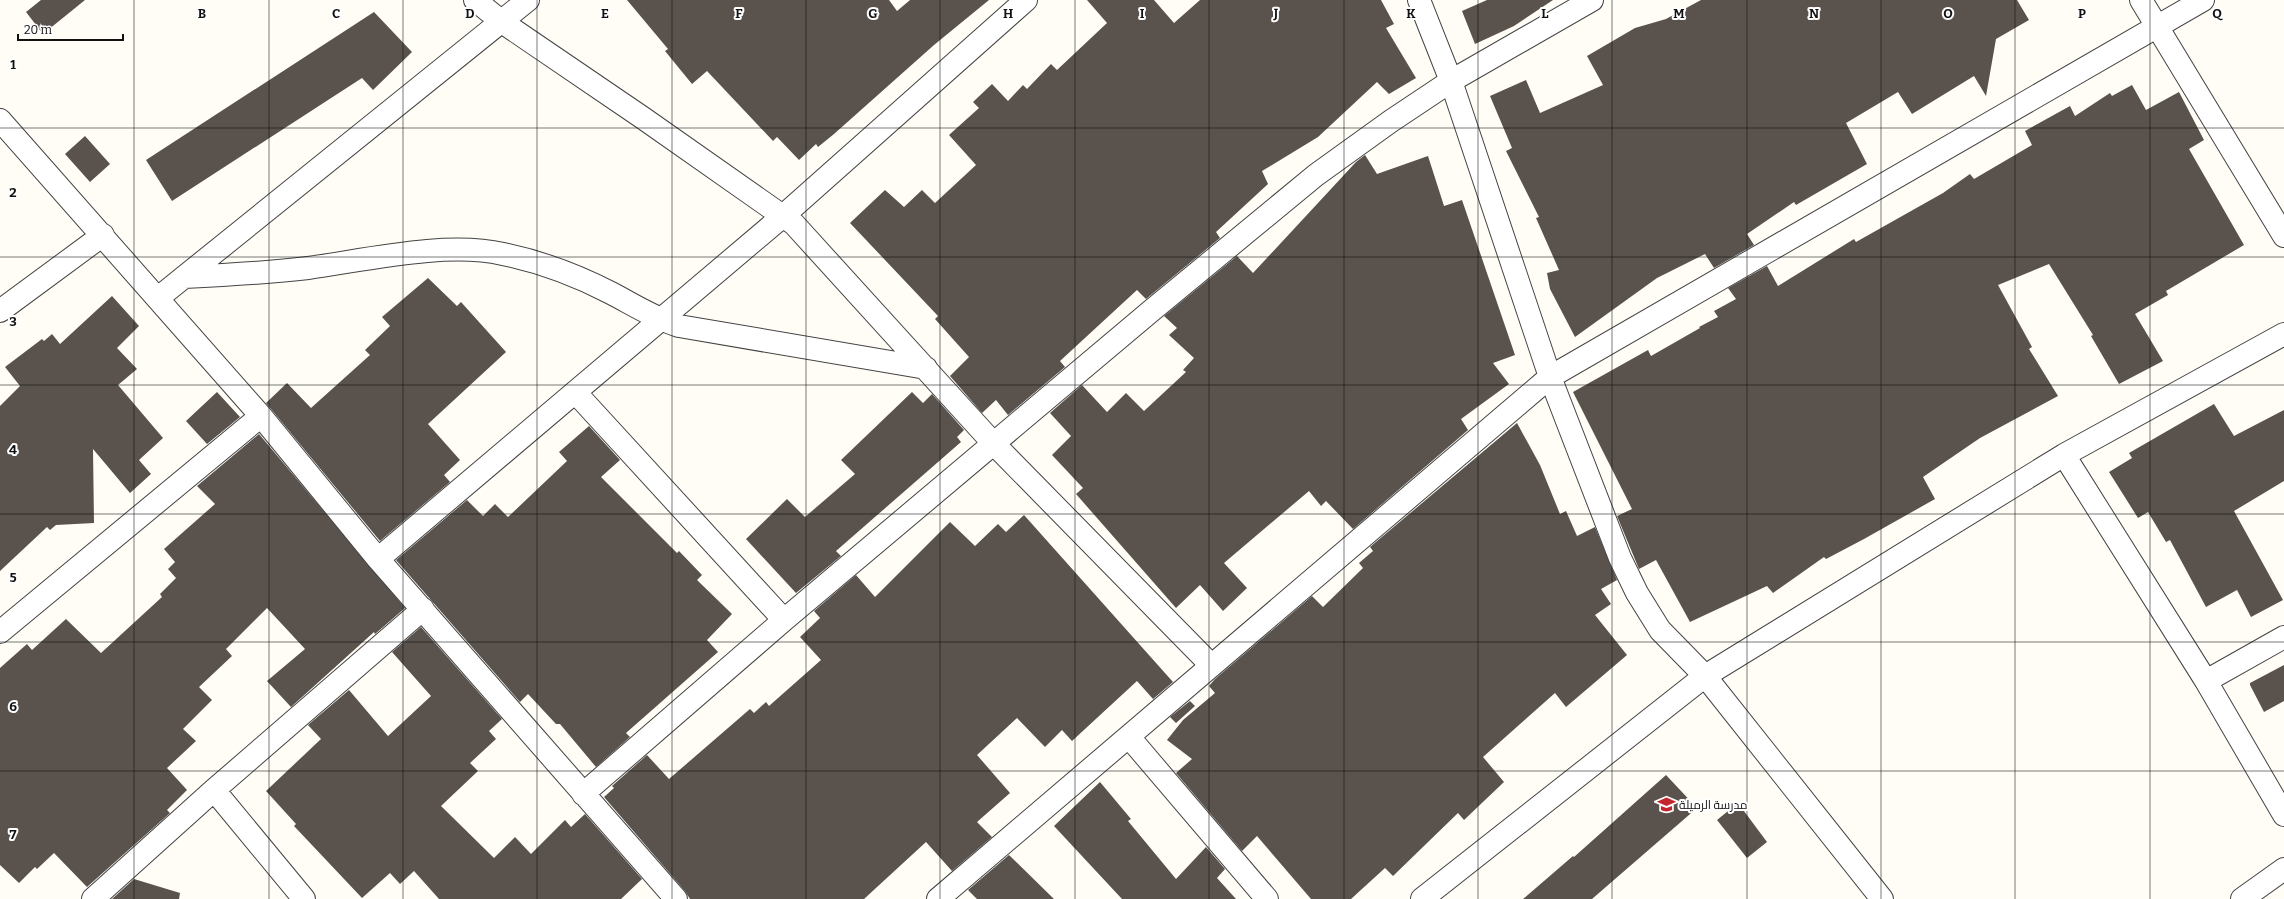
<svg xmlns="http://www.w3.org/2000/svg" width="2284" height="899" font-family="Bitter,Cairo,serif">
<rect width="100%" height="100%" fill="#fffdf5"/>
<path fill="#5a524d" d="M 41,0 L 85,0 L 43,34 L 26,12 Z
M 627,0 L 889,0 L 897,11 L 910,0 L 989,0 L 934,45 L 834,134 L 818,147 L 816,144 L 799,160 L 777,137 L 773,141 L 707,71 L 692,84 L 665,51 L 668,49 Z
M 1087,0 L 1154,0 L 1174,23 L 1200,0 L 1381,0 L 1394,24 L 1386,28 L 1416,78 L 1389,94 L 1377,82 L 1318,137 L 1262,171 L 1268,184 L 1216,232 L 1220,238 L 1146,299 L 1137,290 L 1060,361 L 1065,367 L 1008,415 L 996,400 L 982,413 L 950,376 L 969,357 L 935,319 L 938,316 L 850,223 L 885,190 L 904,207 L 922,190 L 935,203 L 976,165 L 949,135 L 979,108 L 973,102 L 992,84 L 1008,101 L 1023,85 L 1027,89 L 1051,64 L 1057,70 L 1107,23 Z
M 1487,0 L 1553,0 L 1514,26 L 1475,44 L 1462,11 Z
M 1701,0 L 2017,0 L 2029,20 L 1996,39 L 1986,96 L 1974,76 L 1912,114 L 1898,92 L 1846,123 L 1867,164 L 1796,205 L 1794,202 L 1747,234 L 1754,245 L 1714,268 L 1705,254 L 1657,278 L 1575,337 L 1550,289 L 1547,273 L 1559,270 L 1536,218 L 1539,217 L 1506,151 L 1512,148 L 1490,96 L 1526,80 L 1540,113 L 1603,85 L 1587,56 L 1635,28 L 1666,19 Z
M 374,12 L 412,52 L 373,90 L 362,78 L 172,201 L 146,160 Z
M 2132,85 L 2146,110 L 2179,92 L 2204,140 L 2189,149 L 2244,245 L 2166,291 L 2168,295 L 2135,314 L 2163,361 L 2119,384 L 2091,336 L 2093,335 L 2049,264 L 1998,285 L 2032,347 L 2029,349 L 2058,396 L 1980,438 L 1923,477 L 1935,499 L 1864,539 L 1826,559 L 1824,557 L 1773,593 L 1767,586 L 1690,622 L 1656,560 L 1639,569 L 1617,516 L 1632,509 L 1573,392 L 1648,350 L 1651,356 L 1700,328 L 1699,327 L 1718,317 L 1714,311 L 1736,299 L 1728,288 L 1767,266 L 1778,286 L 1854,239 L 1856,242 L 1943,193 L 1970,174 L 1974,179 L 2032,145 L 2025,131 L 2070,106 L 2075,116 L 2110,93 L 2112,96 Z
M 85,136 L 110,164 L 90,182 L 65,154 Z
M 1365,155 L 1377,174 L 1428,156 L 1444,206 L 1462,200 L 1515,355 L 1493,363 L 1509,384 L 1461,419 L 1468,430 L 1353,529 L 1326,501 L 1321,506 L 1309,491 L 1224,563 L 1247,588 L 1223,611 L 1200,585 L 1176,608 L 1076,494 L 1083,488 L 1052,455 L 1071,436 L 1050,413 L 1082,385 L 1107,412 L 1126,393 L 1144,411 L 1186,372 L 1183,370 L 1194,358 L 1169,335 L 1177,328 L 1164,316 L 1237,256 L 1253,273 L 1356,162 Z
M 428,278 L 457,306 L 461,302 L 506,352 L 428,424 L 460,460 L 444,475 L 450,482 L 380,541 L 266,403 L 287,383 L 311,408 L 370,355 L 365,350 L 390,326 L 382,317 Z
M 112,296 L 139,326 L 117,348 L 137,369 L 118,385 L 163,438 L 139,460 L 151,474 L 130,493 L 93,449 L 94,523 L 56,525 L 50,530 L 47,527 L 0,571 L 0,406 L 20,386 L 5,367 L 42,339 L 44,341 L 52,334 L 60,344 Z
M 217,392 L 240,417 L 207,444 L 186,421 Z
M 912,392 L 923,403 L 932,394 L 964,430 L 957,437 L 961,442 L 836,551 L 841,556 L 796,593 L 746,539 L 787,499 L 805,517 L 855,474 L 841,460 Z
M 2214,404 L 2234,436 L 2284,410 L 2284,481 L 2234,511 L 2283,600 L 2251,617 L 2237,590 L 2206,607 L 2170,540 L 2166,542 L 2148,512 L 2138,518 L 2109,472 L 2132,458 L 2129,453 Z
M 1517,423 L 1540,465 L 1560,514 L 1566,511 L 1577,536 L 1595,527 L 1617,580 L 1601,589 L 1611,604 L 1595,615 L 1627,655 L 1566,707 L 1555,693 L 1483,757 L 1504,782 L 1464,820 L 1458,813 L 1393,876 L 1385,868 L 1351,899 L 1311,899 L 1257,836 L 1242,851 L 1176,773 L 1192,759 L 1167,740 L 1183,720 L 1215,693 L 1209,686 L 1215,679 L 1312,596 L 1323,607 L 1363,568 L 1359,563 L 1373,551 L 1370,547 Z
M 589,426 L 620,460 L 601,477 L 677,553 L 679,551 L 702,575 L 697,580 L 732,614 L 707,640 L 718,652 L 626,733 L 630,737 L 596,767 L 560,724 L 556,724 L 528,694 L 520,702 L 396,560 L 467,500 L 483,516 L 495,504 L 508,517 L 567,461 L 559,452 Z
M 259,434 L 405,608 L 375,634 L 374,632 L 291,707 L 267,681 L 305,649 L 267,608 L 226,649 L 232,656 L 199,687 L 212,700 L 183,729 L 196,741 L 167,768 L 187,790 L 167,810 L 170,813 L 87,887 L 54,853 L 37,869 L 35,867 L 19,883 L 0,865 L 0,668 L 27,644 L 32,650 L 66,619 L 101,653 L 162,597 L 160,594 L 176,578 L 168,569 L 175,562 L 164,549 L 215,504 L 197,486 Z
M 1024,515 L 1173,682 L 1153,699 L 1137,681 L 1072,741 L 1062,730 L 1045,747 L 1017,718 L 977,755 L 1010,793 L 977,822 L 992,837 L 952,871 L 926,842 L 864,899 L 690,899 L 685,891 L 604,797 L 614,788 L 612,786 L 647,755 L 669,779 L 750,709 L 754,713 L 766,702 L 769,706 L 821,660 L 800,637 L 820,618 L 814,611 L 856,575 L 875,597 L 950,522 L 975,546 L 998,524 L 1006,532 Z
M 421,627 L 502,719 L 489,731 L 496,739 L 470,763 L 478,771 L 441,806 L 494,858 L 515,837 L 531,854 L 565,820 L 571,827 L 585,814 L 642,879 L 621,899 L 439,899 L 414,871 L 400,884 L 390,873 L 362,898 L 294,826 L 296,824 L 266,791 L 321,739 L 308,725 L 349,690 L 388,736 L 431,696 L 392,652 Z
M 2284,665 L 2284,701 L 2264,712 L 2250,685 L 2250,683 Z
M 1190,701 L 1195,706 L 1176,723 L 1170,717 Z
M 1666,775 L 1697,808 L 1592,899 L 1523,899 L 1573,856 L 1574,857 Z
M 1100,782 L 1131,819 L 1128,821 L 1176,879 L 1206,847 L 1225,869 L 1217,878 L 1236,899 L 1122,899 L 1054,826 Z
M 1738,803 L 1767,842 L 1747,858 L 1717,820 Z
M 1009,855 L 1054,899 L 977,899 L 968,890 Z
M 134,879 L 180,893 L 179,899 L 112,899 Z"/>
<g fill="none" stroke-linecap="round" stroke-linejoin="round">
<defs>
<path id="street" d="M 475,0 L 502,22 L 643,118 L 794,224 L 994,444 L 1211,665
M 1419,0 L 1451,81 L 1550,377 L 1620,558 L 1637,593 L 1660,630 L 1705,676 L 1882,899
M 2141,0 L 2284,236
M 0,120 L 261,416 L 378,559 L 676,899
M 184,277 C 226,275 267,273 308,268 C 366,260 446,241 503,254 C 542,262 576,275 611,293 C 634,305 654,318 679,326 L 926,368
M 158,298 L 528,0
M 0,311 L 103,235
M 575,392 L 784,620
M 2064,455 L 2206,681 L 2284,815
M 378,559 L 783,216 L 1026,0
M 0,632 L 261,416
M 2206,681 L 2284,637
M 1129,737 L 1267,899
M 214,790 L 304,899
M 583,794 L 784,620 L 1151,311 L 1316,175 L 1391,121 L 1451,81 L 1592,0
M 93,899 L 214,790 L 423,609
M 938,899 L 1550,377 L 2203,0
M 1422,899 L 1705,676 L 2064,455 L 2284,334
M 2242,899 L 2284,869"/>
</defs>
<use href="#street" stroke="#444" stroke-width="24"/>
<use href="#street" stroke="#fff" stroke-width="22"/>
</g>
<path fill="none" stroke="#111" stroke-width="1" stroke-opacity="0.55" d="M 134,0 L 134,899M 269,0 L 269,899M 403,0 L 403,899M 537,0 L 537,899M 672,0 L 672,899M 806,0 L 806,899M 940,0 L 940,899M 1075,0 L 1075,899M 1209,0 L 1209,899M 1344,0 L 1344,899M 1478,0 L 1478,899M 1612,0 L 1612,899M 1747,0 L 1747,899M 1881,0 L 1881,899M 2015,0 L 2015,899M 2150,0 L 2150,899M 0,128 L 2284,128M 0,257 L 2284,257M 0,385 L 2284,385M 0,514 L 2284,514M 0,642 L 2284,642M 0,771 L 2284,771"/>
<defs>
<symbol id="school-bare" viewBox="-9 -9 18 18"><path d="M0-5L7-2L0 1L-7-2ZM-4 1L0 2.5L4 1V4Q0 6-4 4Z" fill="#c4262e" stroke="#fff" stroke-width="2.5" paint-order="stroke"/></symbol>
</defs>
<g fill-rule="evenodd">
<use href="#school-bare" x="1654" y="792" width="25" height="25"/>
</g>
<g text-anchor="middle" stroke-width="4" stroke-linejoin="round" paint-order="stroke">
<g font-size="12" fill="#111" stroke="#fff" text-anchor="start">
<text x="1679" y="809">مدرسة الرميلة</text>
</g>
</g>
<g font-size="13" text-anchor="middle" font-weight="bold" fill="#111" stroke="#fff" stroke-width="4" stroke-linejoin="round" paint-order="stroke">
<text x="202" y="18">B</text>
<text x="336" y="18">C</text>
<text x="470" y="18">D</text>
<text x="605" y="18">E</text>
<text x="739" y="18">F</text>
<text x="873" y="18">G</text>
<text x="1008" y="18">H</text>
<text x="1142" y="18">I</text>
<text x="1276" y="18">J</text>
<text x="1411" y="18">K</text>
<text x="1545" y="18">L</text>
<text x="1679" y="18">M</text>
<text x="1814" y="18">N</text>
<text x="1948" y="18">O</text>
<text x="2082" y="18">P</text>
<text x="2217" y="18">Q</text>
<text x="13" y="69">1</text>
<text x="13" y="197">2</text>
<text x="13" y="326">3</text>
<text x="13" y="454">4</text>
<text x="13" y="582">5</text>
<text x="13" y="711">6</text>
<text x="13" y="839">7</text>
</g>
<path d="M18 34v6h105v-6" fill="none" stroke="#111111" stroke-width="2"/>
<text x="24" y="34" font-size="12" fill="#111111" stroke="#ffffff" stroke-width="3" paint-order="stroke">20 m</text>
</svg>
